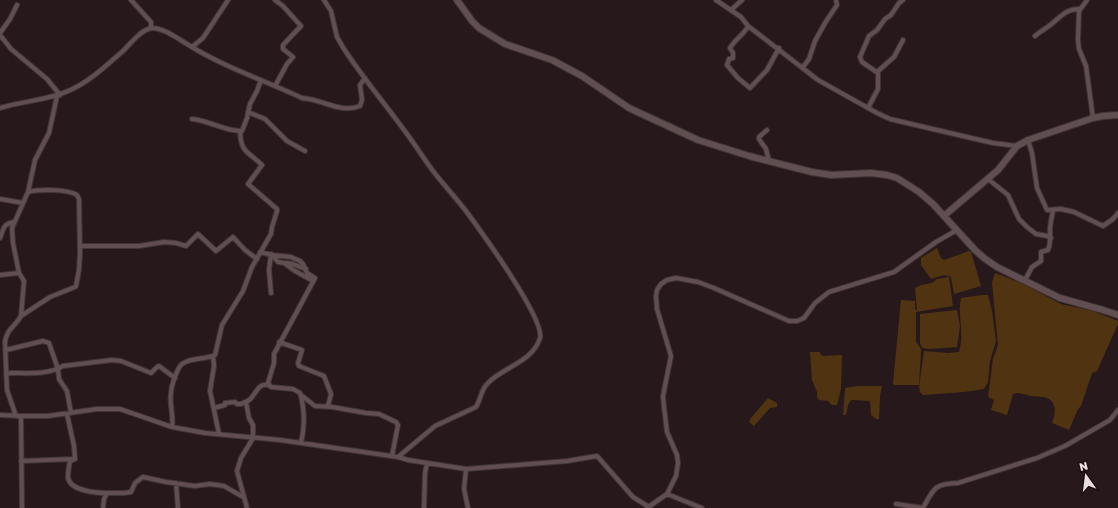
<svg xmlns="http://www.w3.org/2000/svg" width="1118" height="508" font-family="'Golos Text',sans-serif">
<rect width="100%" height="100%" fill="#27181b"/>
<path fill="#503411" d="M 937,248 L 941,258 L 944,260 L 969,251 L 971,252 L 981,286 L 954,294 L 951,277 L 944,275 L 931,279 L 921,265 L 921,258 Z
M 995,273 L 1021,283 L 1061,304 L 1093,311 L 1118,321 L 1118,324 L 1097,371 L 1092,373 L 1081,406 L 1078,409 L 1069,430 L 1052,423 C 1055,415 1058,403 1047,398 C 1043,396 1036,397 1031,396 C 1025,395 1019,391 1013,394 L 1007,415 L 991,410 L 994,400 L 988,397 L 993,359 L 998,345 L 992,282 Z
M 949,277 L 953,306 L 916,312 L 916,342 L 921,349 L 921,352 L 919,385 L 894,385 L 893,383 L 901,300 L 915,301 L 915,309 L 917,311 L 915,288 L 921,285 L 932,283 L 937,279 Z
M 982,295 L 988,295 L 992,311 L 996,341 L 990,361 L 988,382 L 984,389 L 964,392 L 923,395 L 920,392 L 919,387 L 924,351 L 948,353 L 959,352 C 965,332 957,315 961,298 Z
M 957,310 L 960,326 L 957,347 L 929,349 L 922,348 L 920,343 L 920,314 Z
M 810,352 L 820,352 L 821,355 L 823,356 L 842,355 L 841,389 L 837,405 L 832,405 L 828,401 L 819,400 L 817,397 L 817,392 L 812,380 Z
M 857,386 L 882,386 L 880,396 L 879,419 L 876,419 L 871,415 L 870,401 L 851,400 L 848,405 L 846,415 L 843,415 L 845,388 Z
M 768,398 L 777,403 L 777,407 L 770,408 L 754,426 L 749,422 L 751,418 Z"/>
<g fill="none" stroke-linecap="round" stroke-linejoin="round">
<defs>
<path id="street" d="M 131,0 L 151,22 L 151,28
M 324,0 L 331,11 L 337,37 L 344,49 C 363,78 386,105 407,134 C 416,146 424,159 433,171 C 444,185 455,197 466,211 C 480,230 545,319 540,338 C 533,362 503,367 488,383 C 481,389 481,399 476,407 L 435,426 L 398,457
M 716,0 L 741,17 L 748,26 L 818,80 L 877,113 L 890,119 L 924,127 L 993,143 L 1017,146
M 1087,0 L 1079,11 L 1078,40 L 1079,49 L 1086,66 L 1093,118
M 731,10 L 742,0
M 748,26 C 744,35 735,39 730,48 L 733,53 L 733,58 L 729,59 L 727,65 L 738,78 L 750,88 L 767,70 L 779,48
M 0,33 L 10,19 L 17,5
M 0,35 L 11,49 L 47,79 L 60,95
M 1035,36 C 1038,33 1042,31 1046,28 C 1058,21 1064,8 1080,9
M 192,47 L 203,38 L 228,0
M 803,67 L 809,59 L 815,41 L 825,23 L 837,5 L 836,0
M 877,72 L 894,57 L 903,40
M 275,86 L 287,64 L 293,57 L 283,49 L 283,45 L 301,26 L 283,6 L 275,0
M 0,108 C 27,100 55,100 80,85 C 96,76 109,63 123,51 C 131,43 140,31 151,28 C 164,28 177,38 187,44 C 223,67 264,80 302,98 C 307,99 312,99 317,101 C 332,105 345,112 360,106 L 362,100 L 360,85 L 365,78
M 868,108 L 878,89 L 878,73 L 862,62 L 860,57 L 869,36 L 877,30 L 885,19 L 891,15 L 899,3 L 903,0
M 248,112 L 265,119 L 287,141 L 305,151
M 192,119 C 208,120 226,132 242,131 L 247,118 L 250,104 L 257,91 L 261,80
M 767,130 L 759,137 L 759,139 L 766,149 L 769,161
M 1028,140 L 1032,153 L 1037,188 L 1047,210 L 1061,209 L 1074,212 L 1103,226 L 1113,219 L 1118,213
M 988,179 L 1008,195 L 1019,219 L 1027,227 L 1036,234 L 1047,236 L 1051,238
M 0,199 L 23,203
M 0,238 C 4,228 3,224 14,222
M 80,246 L 139,246 L 164,242 L 176,243 L 186,246 L 198,234 L 216,251 L 233,237 L 245,250 L 257,259
M 260,252 L 272,255 L 278,262 L 284,263 L 295,271 L 313,281
M 271,254 L 269,270 L 271,293
M 272,255 L 291,257 L 300,261 L 303,264 L 307,273 L 315,278 L 274,354 L 274,363 L 268,383 L 271,387 L 293,389 L 300,393 C 305,410 305,426 301,443
M 284,263 C 293,262 298,267 306,269
M 0,275 L 19,273
M 1025,280 L 1032,267 L 1041,261 L 1041,252 L 1048,250 C 1051,243 1050,238 1050,230 C 1050,224 1052,217 1053,210
M 21,316 L 50,297 L 75,287 L 76,286 L 79,270 L 80,253 L 79,199 L 77,195 C 68,189 39,189 28,192
M 279,342 L 302,350 L 298,363 L 299,366 L 324,376 L 331,394 L 328,406
M 6,350 L 43,341 L 49,343 L 58,369 L 59,379 L 67,391 L 71,413
M 213,356 L 214,366 L 210,391 L 219,434
M 6,374 L 11,373 C 28,373 48,375 63,366 L 112,360 L 121,361 L 151,373 L 157,367 L 159,366 L 175,378
M 301,395 L 315,406 L 332,407 L 366,413 L 379,414 L 396,422 L 398,425 L 392,456
M 246,402 L 249,418 L 253,425 L 253,438 L 241,458 L 237,471 L 247,508
M 214,408 L 225,405 L 225,403 L 235,402 L 237,404 L 241,404 C 245,402 250,401 252,397 C 258,390 259,383 269,385
M 67,414 L 74,446 L 75,459 L 70,461 C 69,466 68,472 68,477 C 69,491 97,493 107,493
M 0,415 L 21,416 L 48,416 L 97,409 L 120,409 L 172,427 L 205,433 L 280,440 L 398,457 L 408,460 L 466,469 L 567,461 L 597,456 L 633,497 L 649,507
M 16,416 L 7,390 L 5,342 C 7,328 15,327 21,316 L 24,281 L 19,273 L 13,243 L 12,228 L 28,192 L 35,160 L 49,133 L 57,96
M 21,416 L 22,508
M 172,427 C 174,415 169,404 171,393 C 171,387 177,368 182,364 C 192,357 205,360 215,355 L 222,325 L 243,291 L 252,267 L 271,234 L 272,227 L 277,211 L 277,209 L 248,184 L 262,165 C 248,151 241,154 240,131
M 21,461 L 73,459
M 466,469 L 464,489 L 468,508
M 176,483 L 178,508
M 667,494 L 702,508
M 896,504 L 923,508 C 934,488 934,484 958,483 L 1037,458 L 1065,446 L 1110,420 L 1118,410
M 103,508 L 104,499 L 107,493 L 124,493 L 131,492 L 135,483 L 143,477 L 166,482 L 195,486 L 210,484 L 224,486 L 243,497
M 424,508 L 425,473 L 427,463
M 647,508 L 667,494 L 676,476 L 678,463 L 677,455 L 667,432 L 664,407 L 663,396 L 671,356 L 657,309 L 656,296 L 657,290 L 661,284 L 667,280 L 676,278 L 698,282 L 714,288 L 789,321 L 797,321 L 804,318 L 815,303 L 829,292 L 894,272 L 936,242 L 957,230"/>
<path id="secondary" d="M 457,0 L 472,21 L 479,28 L 505,44 L 552,60 L 582,76 L 629,108 L 698,140 L 749,156 L 812,172 L 831,175 L 871,173 L 887,175 L 897,178 L 919,192 L 933,204 L 975,250 L 984,258 L 997,267 L 1060,298 L 1103,310 L 1118,315
M 945,215 L 998,170 L 1017,146 L 1028,140 L 1093,118 L 1103,116 L 1118,115"/>
</defs>
<use href="#street" stroke="#403436" stroke-width="6"/>
<use href="#secondary" stroke="#403436" stroke-width="8"/>
<use href="#street" stroke="#614e51" stroke-width="4"/>
<use href="#secondary" stroke="#614e51" stroke-width="6"/>
</g>
<g transform="translate(1086 476) rotate(346)" stroke="#1e0f12" stroke-width="3" paint-order="stroke">
<path d="M0-3L7 15L0 10L-7 15Z" fill="#eadfe0"/>
<text y="-6" font-size="11" font-weight="bold" text-anchor="middle" fill="#eadfe0">N</text>
</g>
</svg>
